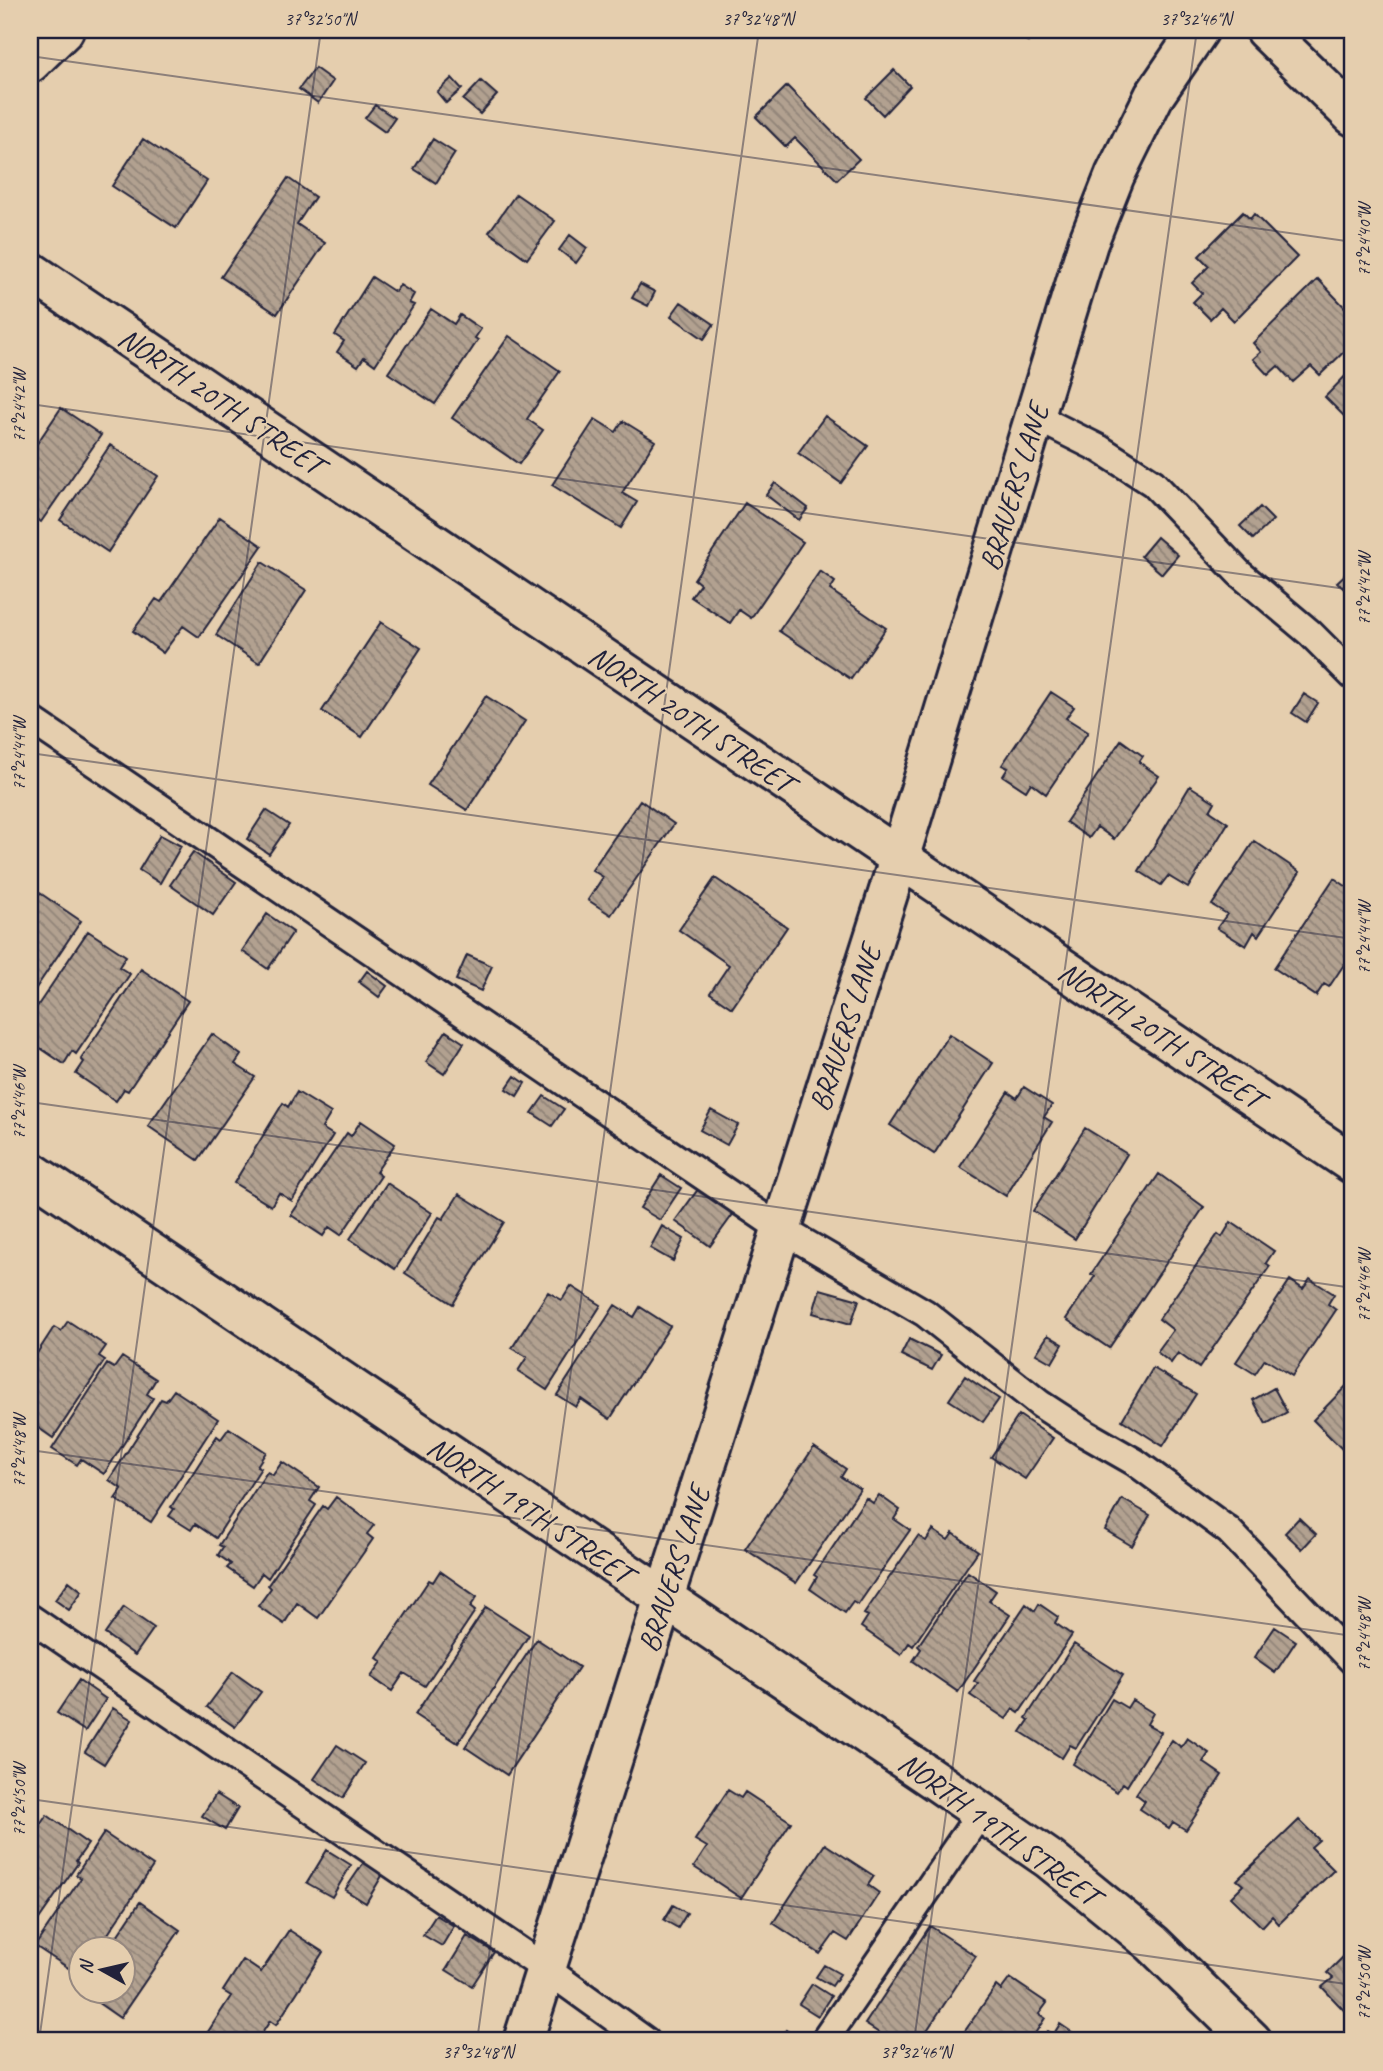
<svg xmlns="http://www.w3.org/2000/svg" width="1383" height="2071" font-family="Caveat,sans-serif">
<defs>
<pattern id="building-back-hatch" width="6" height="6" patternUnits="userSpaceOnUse" patternTransform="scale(1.75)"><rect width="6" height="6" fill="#b2a190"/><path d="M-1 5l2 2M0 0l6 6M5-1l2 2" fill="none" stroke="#908377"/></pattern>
</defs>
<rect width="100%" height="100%" fill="#e5ceae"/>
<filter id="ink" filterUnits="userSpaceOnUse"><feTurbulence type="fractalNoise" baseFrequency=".0143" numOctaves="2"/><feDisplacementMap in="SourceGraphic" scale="14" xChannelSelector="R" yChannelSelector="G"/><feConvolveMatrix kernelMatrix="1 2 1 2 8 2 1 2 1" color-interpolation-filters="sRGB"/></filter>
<g filter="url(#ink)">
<path fill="url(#building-back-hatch)" stroke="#22223b" stroke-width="2" d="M 1015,30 L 1040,30 L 1028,42 Z
M 315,68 L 333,81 L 318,103 L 299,89 Z
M 894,70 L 910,86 L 883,115 L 866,98 Z
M 452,78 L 462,89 L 446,103 L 437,92 Z
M 481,81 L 497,95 L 480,114 L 463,100 Z
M 787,86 L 859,159 L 837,180 L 795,138 L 786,147 L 756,117 Z
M 375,105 L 395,118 L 385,132 L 365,118 Z
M 143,139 L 207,181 L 176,228 L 112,186 Z
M 433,139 L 455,153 L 436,183 L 414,169 Z
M 288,178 L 315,197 L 297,224 L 325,243 L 277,314 L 221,277 Z
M 516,194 L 555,221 L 527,259 L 489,232 Z
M 1243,212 L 1250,219 L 1254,214 L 1297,257 L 1234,321 L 1221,308 L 1210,319 L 1193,302 L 1202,293 L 1192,283 L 1209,266 L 1199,256 Z
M 570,235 L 587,248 L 576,263 L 559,250 Z
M 372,277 L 395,292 L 400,285 L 414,294 L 409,303 L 414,305 L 375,365 L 364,357 L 358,366 L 337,352 L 344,341 L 335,335 Z
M 1318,279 L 1353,316 L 1353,321 L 1350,325 L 1353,329 L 1353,343 L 1320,375 L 1311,366 L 1293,382 L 1278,366 L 1268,375 L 1253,359 L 1261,352 L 1253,343 Z
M 640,284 L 655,292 L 648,306 L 632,298 Z
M 681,302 L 714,324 L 704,339 L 671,316 Z
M 431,309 L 454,324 L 460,315 L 481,329 L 475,338 L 478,340 L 435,404 L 388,373 Z
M 509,336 L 560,371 L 527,419 L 543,430 L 519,464 L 452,418 Z
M 1353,368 L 1353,425 L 1325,397 Z
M 61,408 L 101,435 L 41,522 L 30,515 L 30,454 Z
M 825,416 L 868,446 L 841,483 L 798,453 Z
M 595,419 L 616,432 L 623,421 L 655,441 L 622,493 L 637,502 L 621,528 L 552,485 Z
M 110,445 L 158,476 L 108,552 L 60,520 Z
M 775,483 L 808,508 L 799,520 L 766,495 Z
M 745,503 L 803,542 L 751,618 L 739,610 L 730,623 L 691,597 L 700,584 L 694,579 Z
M 1260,507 L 1273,520 L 1253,539 L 1240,526 Z
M 220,517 L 262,546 L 199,637 L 183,626 L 163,653 L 133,631 L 156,599 L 161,602 Z
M 1157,537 L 1178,555 L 1162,574 L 1141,556 Z
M 262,562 L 306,590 L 259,663 L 216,635 Z
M 1351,569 L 1353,572 L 1352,597 L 1337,582 Z
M 820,571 L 835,582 L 830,590 L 886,628 L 851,679 L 779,631 Z
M 381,622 L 421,648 L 362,737 L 322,711 Z
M 1051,692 L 1074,707 L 1066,718 L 1088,732 L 1046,794 L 1031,783 L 1026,791 L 1003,776 L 1008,768 L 1002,765 Z
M 1304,694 L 1318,703 L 1306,722 L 1292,713 Z
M 486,696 L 525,721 L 467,810 L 428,785 Z
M 1121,740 L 1143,756 L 1139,762 L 1159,776 L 1114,839 L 1097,827 L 1089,838 L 1066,822 Z
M 1190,786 L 1215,802 L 1210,811 L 1228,823 L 1188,888 L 1168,876 L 1161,885 L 1139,871 Z
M 640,800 L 674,824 L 611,915 L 588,900 L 603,877 L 592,870 Z
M 266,810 L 289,825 L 269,854 L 247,839 Z
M 160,835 L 181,846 L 160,883 L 139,870 Z
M 1254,841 L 1300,872 L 1258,936 L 1254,932 L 1246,946 L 1217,928 L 1227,914 L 1212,905 Z
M 193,852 L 236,882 L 213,915 L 170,885 Z
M 715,878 L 787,927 L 732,1008 L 710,993 L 729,965 L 679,930 Z
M 1334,878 L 1353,891 L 1353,951 L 1329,987 L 1324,984 L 1316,996 L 1274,968 Z
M 37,891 L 81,921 L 30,997 L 30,901 Z
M 267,914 L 293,932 L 268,969 L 242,951 Z
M 88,931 L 126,956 L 119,967 L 130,974 L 76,1054 L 72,1051 L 64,1064 L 30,1041 L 30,1030 L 33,1025 L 30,1023 L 30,1017 Z
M 467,955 L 492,966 L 481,991 L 456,980 Z
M 141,969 L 188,1001 L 128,1091 L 124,1089 L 116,1101 L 76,1074 L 84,1062 L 81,1059 Z
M 367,971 L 387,986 L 379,997 L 359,982 Z
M 446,1031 L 464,1043 L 444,1074 L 426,1062 Z
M 212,1034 L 241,1055 L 235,1064 L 255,1077 L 198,1160 L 148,1126 Z
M 949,1034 L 993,1063 L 934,1154 L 890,1125 Z
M 515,1076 L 525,1083 L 517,1096 L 506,1089 Z
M 1024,1087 L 1052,1105 L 1044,1117 L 1052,1122 L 1006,1196 L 960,1167 L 1008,1092 L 1017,1098 Z
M 297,1092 L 331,1113 L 322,1128 L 333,1135 L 292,1201 L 279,1193 L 271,1206 L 234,1183 L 283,1103 L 288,1107 Z
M 544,1096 L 564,1109 L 552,1126 L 532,1113 Z
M 711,1110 L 738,1125 L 727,1145 L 700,1130 Z
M 361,1121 L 395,1144 L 376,1172 L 381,1176 L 341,1235 L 329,1227 L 323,1236 L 291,1215 L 347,1133 L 351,1136 Z
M 1085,1128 L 1127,1154 L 1075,1239 L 1033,1211 Z
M 1159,1174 L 1204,1207 L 1109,1348 L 1066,1319 L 1095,1276 L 1091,1274 Z
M 661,1175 L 681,1188 L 660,1220 L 640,1208 Z
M 387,1183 L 432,1213 L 395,1269 L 350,1239 Z
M 699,1188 L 734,1213 L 710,1246 L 675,1221 Z
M 459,1194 L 504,1222 L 453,1304 L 405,1273 L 439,1217 L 443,1219 Z
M 1231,1222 L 1274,1251 L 1266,1263 L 1270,1266 L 1199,1368 L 1178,1353 L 1171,1363 L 1157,1352 L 1173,1330 L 1159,1319 L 1218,1234 L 1222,1237 Z
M 662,1226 L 684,1239 L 673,1261 L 650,1248 Z
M 1310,1279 L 1334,1294 L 1328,1304 L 1336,1310 L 1292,1376 L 1265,1359 L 1255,1374 L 1236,1362 L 1290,1280 L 1303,1289 Z
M 571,1286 L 601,1305 L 547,1390 L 518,1371 L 527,1357 L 512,1348 L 548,1292 L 562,1300 Z
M 820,1289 L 859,1300 L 851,1324 L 813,1313 Z
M 615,1305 L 634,1317 L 640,1307 L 670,1326 L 610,1419 L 581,1399 L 576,1407 L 557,1395 Z
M 68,1321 L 106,1346 L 99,1356 L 105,1360 L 53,1438 L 30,1422 L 30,1364 L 54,1327 L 61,1331 Z
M 1048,1335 L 1063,1344 L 1052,1363 L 1036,1354 Z
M 909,1339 L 941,1355 L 932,1370 L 901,1355 Z
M 122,1357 L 156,1379 L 147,1394 L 153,1398 L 104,1474 L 81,1459 L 77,1465 L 52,1449 L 107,1364 L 114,1368 Z
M 1153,1368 L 1196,1394 L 1163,1446 L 1122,1420 Z
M 965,1376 L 999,1399 L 983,1422 L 949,1400 Z
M 1353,1379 L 1353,1460 L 1313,1420 Z
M 1274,1388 L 1287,1412 L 1266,1424 L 1253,1400 Z
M 174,1390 L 218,1419 L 151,1522 L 115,1499 L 122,1489 L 109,1480 L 161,1399 L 166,1401 Z
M 1019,1415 L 1053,1438 L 1025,1479 L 991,1457 Z
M 229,1428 L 266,1452 L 257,1466 L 261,1468 L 216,1538 L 195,1524 L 191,1530 L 169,1516 L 174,1509 L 171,1507 L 217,1436 L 221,1439 Z
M 814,1447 L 846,1469 L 841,1477 L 860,1489 L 796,1583 L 745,1549 Z
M 282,1462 L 319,1487 L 310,1501 L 316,1505 L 268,1578 L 262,1573 L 253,1586 L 227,1568 L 231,1564 L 218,1555 L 223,1547 L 219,1545 L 267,1472 L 273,1475 Z
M 879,1495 L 900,1510 L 894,1519 L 910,1530 L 858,1605 L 853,1602 L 845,1613 L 810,1589 L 817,1577 L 814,1575 L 866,1498 L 873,1503 Z
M 336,1497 L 374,1525 L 367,1534 L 373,1539 L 318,1618 L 297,1603 L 284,1624 L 258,1606 L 271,1588 L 268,1585 L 323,1506 L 327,1509 Z
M 1122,1499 L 1150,1515 L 1132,1546 L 1105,1530 Z
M 1299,1518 L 1316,1534 L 1302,1549 L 1285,1533 Z
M 933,1530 L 948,1540 L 953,1533 L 978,1551 L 913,1646 L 909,1643 L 901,1655 L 861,1627 L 868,1616 L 864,1614 L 918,1536 L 926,1541 Z
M 440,1571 L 477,1597 L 470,1607 L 475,1611 L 425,1686 L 404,1673 L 392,1691 L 371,1677 L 382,1662 L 377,1658 L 429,1580 L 433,1582 Z
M 968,1572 L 996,1591 L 989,1601 L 1010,1615 L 958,1692 L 913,1661 L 921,1649 L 918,1646 Z
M 69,1581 L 82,1591 L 69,1610 L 55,1600 Z
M 1026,1604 L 1035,1611 L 1039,1604 L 1058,1617 L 1055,1623 L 1072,1635 L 1019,1713 L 1013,1709 L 1006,1719 L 970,1695 L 978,1684 L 974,1681 Z
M 124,1607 L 154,1628 L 135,1655 L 105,1634 Z
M 486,1607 L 529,1635 L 458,1743 L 415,1715 Z
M 1275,1627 L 1296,1641 L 1275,1673 L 1254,1658 Z
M 537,1639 L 579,1667 L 507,1775 L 465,1747 Z
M 1074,1644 L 1123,1675 L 1076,1748 L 1070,1745 L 1062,1758 L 1021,1732 L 1029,1720 L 1026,1718 Z
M 233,1672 L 261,1692 L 235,1727 L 207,1707 Z
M 79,1680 L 106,1699 L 85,1731 L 57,1713 Z
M 1112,1699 L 1127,1708 L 1132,1700 L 1153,1713 L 1147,1724 L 1161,1732 L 1127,1786 L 1123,1783 L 1117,1792 L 1073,1764 Z
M 113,1708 L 132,1720 L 104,1764 L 85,1752 Z
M 1187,1738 L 1209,1753 L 1203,1762 L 1222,1775 L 1186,1830 L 1173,1822 L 1169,1828 L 1140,1809 L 1145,1801 L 1136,1794 L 1172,1740 L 1181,1747 Z
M 337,1745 L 365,1763 L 343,1798 L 314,1779 Z
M 728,1790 L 741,1798 L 745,1792 L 791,1822 L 741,1898 L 694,1867 L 707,1847 L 695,1840 Z
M 216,1794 L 238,1808 L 225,1830 L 202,1816 Z
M 47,1815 L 88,1844 L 76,1861 L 78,1863 L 30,1932 L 30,1834 L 34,1827 L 37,1829 Z
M 1299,1820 L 1319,1840 L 1311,1847 L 1334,1870 L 1279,1924 L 1272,1916 L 1262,1927 L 1231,1897 L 1243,1885 L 1237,1880 Z
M 104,1833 L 153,1866 L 100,1946 L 95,1943 L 92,1948 L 80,1948 L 80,1966 L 76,1973 L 35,1946 L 81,1878 L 76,1875 Z
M 825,1844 L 874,1876 L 868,1885 L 879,1893 L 848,1941 L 835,1933 L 820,1954 L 773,1923 Z
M 327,1850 L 351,1865 L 332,1897 L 307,1883 Z
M 364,1862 L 383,1874 L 366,1903 L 345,1890 Z
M 140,1902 L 180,1930 L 120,2018 L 81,1991 L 122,1990 L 122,1948 L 109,1948 Z
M 673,1905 L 687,1913 L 678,1928 L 664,1920 Z
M 436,1915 L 454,1926 L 442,1946 L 423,1935 Z
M 930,1926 L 976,1956 L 920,2041 L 906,2041 L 895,2034 L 890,2040 L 865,2024 Z
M 289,1930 L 323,1952 L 276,2025 L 270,2021 L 257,2041 L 202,2041 L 231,1996 L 223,1991 L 243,1960 L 261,1972 Z
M 467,1936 L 494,1952 L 472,1986 L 446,1970 Z
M 1353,1947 L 1353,2020 L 1322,1987 L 1333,1978 L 1327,1973 Z
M 824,1965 L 840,1974 L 832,1986 L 816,1977 Z
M 1010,1978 L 1047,2003 L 1039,2014 L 1045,2018 L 1030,2041 L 958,2041 L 996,1986 L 1001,1990 Z
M 812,1984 L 831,1996 L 818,2016 L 799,2004 Z
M 1060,2024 L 1085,2041 L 1040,2041 L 1047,2031 L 1053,2035 Z
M 786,2030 L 801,2041 L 778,2041 Z"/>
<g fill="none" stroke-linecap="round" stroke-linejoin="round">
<defs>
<path id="lane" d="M 1036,417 L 1100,449 L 1153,483 L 1239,573 L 1310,633 L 1353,676
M 30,719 L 781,1229 L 925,1313 L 1040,1404 L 1086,1434 L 1135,1462 L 1229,1531 L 1353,1661
M 30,1618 L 546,1969 L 646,2041
M 824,2041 L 981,1812"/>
<path id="street" d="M 1265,30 L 1353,116
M 30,63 L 64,30
M 30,271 L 1353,1164
M 30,1171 L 939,1783 L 1049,1859 L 1152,1943 L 1252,2041
M 523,2041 L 899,859 L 1088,243 L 1115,175 L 1154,96 L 1199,30"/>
</defs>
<use href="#lane" stroke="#22223b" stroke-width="32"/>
<use href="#street" stroke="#22223b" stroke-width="44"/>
<use href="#lane" stroke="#e5ceae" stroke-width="26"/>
<use href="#street" stroke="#e5ceae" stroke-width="38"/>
</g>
</g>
<path fill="none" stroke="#22223b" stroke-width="2" stroke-opacity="0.45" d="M 30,56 L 1353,242M 30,404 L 1353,590M 30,753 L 1353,939M 30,1102 L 1353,1288M 30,1450 L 1353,1636M 30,1799 L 1353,1985M 39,2041 L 321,30M 477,2041 L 759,30M 914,2041 L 1197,30M 1352,2041 L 1353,2035"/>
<g text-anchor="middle" stroke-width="5" stroke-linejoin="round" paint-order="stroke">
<g font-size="30" fill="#22223b" stroke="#e5ceae">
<text transform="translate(221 401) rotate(34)" y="10">NORTH 20TH STREET</text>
<text transform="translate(1014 487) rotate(-73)" y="10">BRAUERS LANE</text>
<text transform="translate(691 719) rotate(34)" y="10">NORTH 20TH STREET</text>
<text transform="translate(845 1028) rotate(-72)" y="10">BRAUERS LANE</text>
<text transform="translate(1161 1035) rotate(34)" y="10">NORTH 20TH STREET</text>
<text transform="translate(530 1510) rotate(34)" y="10">NORTH 19TH STREET</text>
<text transform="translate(674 1569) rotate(-72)" y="10">BRAUERS LANE</text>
<text transform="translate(999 1829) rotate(36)" y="10">NORTH 19TH STREET</text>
</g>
</g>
<rect width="1383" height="2071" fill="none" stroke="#e5ceae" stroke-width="77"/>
<g transform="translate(102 1970) rotate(278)"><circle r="33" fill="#e5ceae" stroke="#978980" stroke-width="2"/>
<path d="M0-5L12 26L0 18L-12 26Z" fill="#22223b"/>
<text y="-10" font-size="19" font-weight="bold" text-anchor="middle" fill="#22223b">N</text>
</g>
<rect x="38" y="38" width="1306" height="1994" fill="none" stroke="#22223b" stroke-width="2.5"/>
<g font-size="18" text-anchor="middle" fill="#22223b">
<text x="320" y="25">37°32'50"N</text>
<text x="758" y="25">37°32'48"N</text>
<text x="1196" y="25">37°32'46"N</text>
<text transform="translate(1364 240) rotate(-90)" y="6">77°24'40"W</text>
<text transform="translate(19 406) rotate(-90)" y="6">77°24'42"W</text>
<text transform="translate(1364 589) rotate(-90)" y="6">77°24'42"W</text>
<text transform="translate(19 754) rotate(-90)" y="6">77°24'44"W</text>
<text transform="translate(1364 938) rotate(-90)" y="6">77°24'44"W</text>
<text transform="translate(19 1103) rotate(-90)" y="6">77°24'46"W</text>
<text transform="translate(1364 1286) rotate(-90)" y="6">77°24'46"W</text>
<text transform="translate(19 1451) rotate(-90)" y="6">77°24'48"W</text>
<text transform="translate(1364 1635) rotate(-90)" y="6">77°24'48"W</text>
<text transform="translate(19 1800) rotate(-90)" y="6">77°24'50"W</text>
<text transform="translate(1364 1984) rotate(-90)" y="6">77°24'50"W</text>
<text x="478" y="2058">37°32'48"N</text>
<text x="916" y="2058">37°32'46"N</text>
</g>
</svg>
